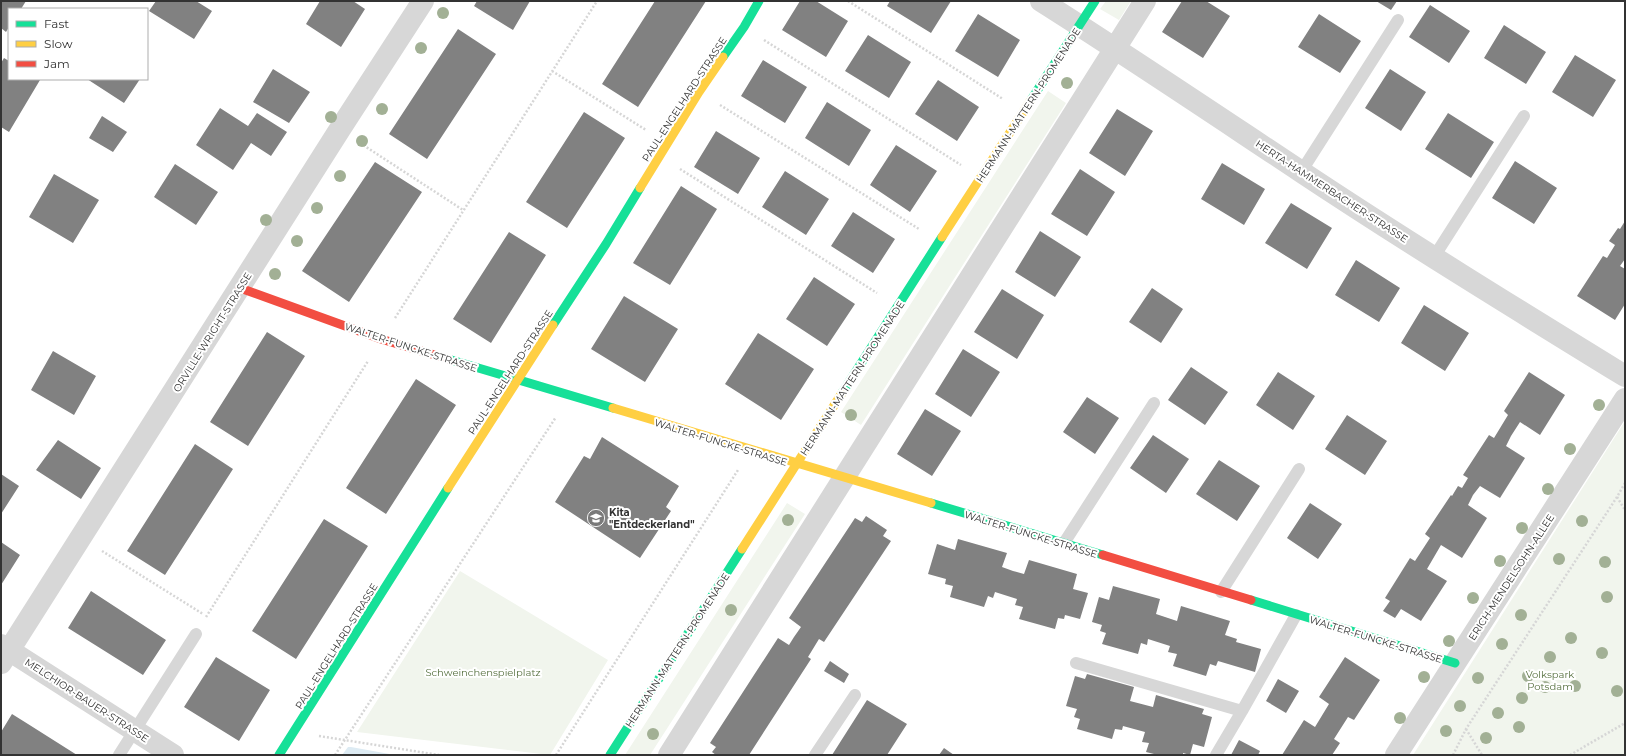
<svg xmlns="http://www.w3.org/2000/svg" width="1626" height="756" font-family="Montserrat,sans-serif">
<rect width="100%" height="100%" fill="#fff"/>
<path fill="#f1f5ed" d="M 1106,1 L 1131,1 L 1119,20 L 1100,9 Z
M 1048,91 L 1066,103 L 861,425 L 841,412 Z
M 1625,421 L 1625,755 L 1413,755 Z
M 787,503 L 805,514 L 650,755 L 625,755 Z
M 460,571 L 608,660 L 550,755 L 357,732 Z"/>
<path fill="#ddebf3" d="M 348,747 L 351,747 L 395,755 L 342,755 Z"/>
<path fill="#818181" d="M 1,1 L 26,1 L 21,9 L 9,9 L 9,27 L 6,32 L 1,28 Z
M 156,1 L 196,1 L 212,11 L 194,39 L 149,11 Z
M 320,1 L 353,1 L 365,9 L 341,47 L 306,24 Z
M 477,1 L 530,1 L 513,30 L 474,6 Z
M 655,1 L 706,1 L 638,107 L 602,84 Z
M 800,1 L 816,1 L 848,21 L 826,57 L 782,30 Z
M 890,1 L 951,1 L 931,33 L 887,6 Z
M 1182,1 L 1206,1 L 1230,16 L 1203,58 L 1162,32 Z
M 1376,1 L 1397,1 L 1391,10 Z
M 1430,5 L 1470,31 L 1449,63 L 1409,37 Z
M 978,14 L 1020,40 L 998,77 L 955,51 Z
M 1319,14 L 1361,41 L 1340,73 L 1298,47 Z
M 1504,25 L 1546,52 L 1526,84 L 1484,58 Z
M 458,29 L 496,54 L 427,159 L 389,134 Z
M 868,35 L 911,62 L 889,98 L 845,71 Z
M 1575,55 L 1616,80 L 1593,117 L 1552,92 Z
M 4,58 L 9,61 L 9,79 L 40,80 L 9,132 L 1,127 L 1,63 Z
M 763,60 L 807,87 L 785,123 L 741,96 Z
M 273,69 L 310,92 L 289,123 L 253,102 Z
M 1390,69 L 1426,92 L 1401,131 L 1365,108 Z
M 87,79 L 140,79 L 124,103 Z
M 938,80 L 979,107 L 957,141 L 915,114 Z
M 827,102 L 871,130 L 849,166 L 805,138 Z
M 220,108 L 248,126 L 257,113 L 287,132 L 271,156 L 251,143 L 233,170 L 196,145 Z
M 1117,109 L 1153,131 L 1125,176 L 1089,153 Z
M 584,112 L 625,138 L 567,228 L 526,202 Z
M 1448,113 L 1494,142 L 1471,178 L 1425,149 Z
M 102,116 L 127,132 L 113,152 L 89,138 Z
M 716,131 L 760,158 L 738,194 L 694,167 Z
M 896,145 L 937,171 L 910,212 L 870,185 Z
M 1515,161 L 1557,188 L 1534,224 L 1492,198 Z
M 375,162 L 422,192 L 349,302 L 302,271 Z
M 1222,163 L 1265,189 L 1244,225 L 1201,199 Z
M 175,164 L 218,192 L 196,225 L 154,197 Z
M 1080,169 L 1115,192 L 1087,236 L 1051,214 Z
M 785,171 L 829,199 L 806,235 L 762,207 Z
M 54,174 L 99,200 L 73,243 L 29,217 Z
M 681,186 L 717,209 L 670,285 L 633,263 Z
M 1291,203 L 1332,228 L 1307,269 L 1265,243 Z
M 853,212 L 895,239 L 873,273 L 831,246 Z
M 1625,221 L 1625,259 L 1620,266 L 1625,269 L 1625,304 L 1615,320 L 1577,296 L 1603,256 L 1607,258 L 1615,245 L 1609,241 L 1618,228 L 1620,229 Z
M 1040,231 L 1081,257 L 1055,297 L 1015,272 Z
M 509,232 L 546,255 L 491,343 L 453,319 Z
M 1356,260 L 1400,288 L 1379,322 L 1335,295 Z
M 814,277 L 855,304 L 827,346 L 786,319 Z
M 1152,288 L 1183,309 L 1161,343 L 1129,322 Z
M 1002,289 L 1044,315 L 1017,359 L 974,332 Z
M 624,296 L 678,329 L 645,382 L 591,349 Z
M 1424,305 L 1469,333 L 1445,371 L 1401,343 Z
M 267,332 L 305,356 L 248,446 L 210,422 Z
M 758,333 L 814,369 L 781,420 L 725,384 Z
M 963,349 L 1000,372 L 971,417 L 935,394 Z
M 53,351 L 96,376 L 74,415 L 31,390 Z
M 1191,367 L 1228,392 L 1205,425 L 1168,400 Z
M 1278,372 L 1315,396 L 1293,430 L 1256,405 Z
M 1529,372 L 1565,395 L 1540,435 L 1520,422 L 1511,436 L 1506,446 L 1525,458 L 1500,498 L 1480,486 L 1473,495 L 1468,505 L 1487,518 L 1462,558 L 1441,545 L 1427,569 L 1447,581 L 1421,621 L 1401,609 L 1395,618 L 1383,611 L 1390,601 L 1385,598 L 1410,558 L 1415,561 L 1430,538 L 1425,534 L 1451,495 L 1452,496 L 1458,486 L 1462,488 L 1468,478 L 1463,475 L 1489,435 L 1494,438 L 1508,415 L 1504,411 Z
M 416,379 L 456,405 L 386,514 L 346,488 Z
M 1087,397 L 1119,418 L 1095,454 L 1063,432 Z
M 925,409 L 961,431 L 932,476 L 897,454 Z
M 1347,415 L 1387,441 L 1365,475 L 1325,449 Z
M 1153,435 L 1189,459 L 1166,493 L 1130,468 Z
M 602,437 L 679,486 L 666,507 L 671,511 L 640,558 L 555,502 L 584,456 L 590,459 Z
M 58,440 L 101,468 L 81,499 L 36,470 Z
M 195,444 L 233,469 L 165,575 L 127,551 Z
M 1219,460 L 1260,486 L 1237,521 L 1196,494 Z
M 1,474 L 19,486 L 1,514 Z
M 1310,503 L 1342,524 L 1318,559 L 1287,538 Z
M 866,516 L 887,530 L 883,536 L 891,541 L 824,642 L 819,639 L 808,657 L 811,659 L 749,755 L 716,755 L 712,752 L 716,747 L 710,743 L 778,638 L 789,645 L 794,637 L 801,627 L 789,618 L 855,518 L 862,522 Z
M 324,519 L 368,546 L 296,659 L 252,631 Z
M 958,539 L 1007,553 L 1002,567 L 1013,571 L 1024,574 L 1029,560 L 1077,574 L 1073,589 L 1088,593 L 1080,619 L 1065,615 L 1064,619 L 1058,618 L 1055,629 L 1019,619 L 1023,607 L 1015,605 L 1017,599 L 995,592 L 993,598 L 988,596 L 984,607 L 950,597 L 953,586 L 945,584 L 946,579 L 928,574 L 937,544 L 955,550 Z
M 1,542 L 20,555 L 1,585 Z
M 1113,586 L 1160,599 L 1156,614 L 1177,621 L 1181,606 L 1230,621 L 1225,635 L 1237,639 L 1236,642 L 1261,649 L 1255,672 L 1218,661 L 1216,666 L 1210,664 L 1206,676 L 1173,666 L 1177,654 L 1168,652 L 1170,646 L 1148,639 L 1147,645 L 1141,643 L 1138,654 L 1102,644 L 1106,633 L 1100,631 L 1102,625 L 1092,622 L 1099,597 L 1109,600 Z
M 91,591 L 166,640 L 143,675 L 68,628 Z
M 216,657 L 270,690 L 239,741 L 184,707 Z
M 1345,657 L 1380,680 L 1354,720 L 1348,717 L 1334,739 L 1340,743 L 1332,755 L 1282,755 L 1304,720 L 1315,727 L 1329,704 L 1319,697 Z
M 830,661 L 849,674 L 844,683 L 824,671 Z
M 1087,674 L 1134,687 L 1130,701 L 1153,707 L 1156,695 L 1204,709 L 1202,714 L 1212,717 L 1204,747 L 1193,744 L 1190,755 L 1183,753 L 1183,755 L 1158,755 L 1146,752 L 1149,743 L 1142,742 L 1145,732 L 1123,726 L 1122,730 L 1115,729 L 1112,739 L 1077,729 L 1080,719 L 1074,717 L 1077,709 L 1066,706 L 1075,676 L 1085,679 Z
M 1278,679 L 1299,691 L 1286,713 L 1266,701 Z
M 867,700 L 907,724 L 887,755 L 832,755 Z
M 12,714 L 28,724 L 77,755 L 1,755 L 1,732 Z
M 1239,740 L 1260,751 L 1258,755 L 1231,755 Z
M 944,748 L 954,755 L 939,755 Z"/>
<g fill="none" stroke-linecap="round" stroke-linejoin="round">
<path stroke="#d6d6d6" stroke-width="2.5" stroke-dasharray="2 2" stroke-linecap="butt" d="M 848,1 L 1003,99
M 764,40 L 961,165
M 552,71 L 646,130
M 720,105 L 919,229
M 360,143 L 463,210
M 680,169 L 877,293
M 395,318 L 597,1
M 1617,497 L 1625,510
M 102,551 L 203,614
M 206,617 L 368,361
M 1466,729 L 1482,755
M 319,736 L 439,755
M 335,755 L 556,417
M 556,755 L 738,470
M 1453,755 L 1466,729 L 1617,497 L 1625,483
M 1570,755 L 1625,723"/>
<path stroke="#d7d7d7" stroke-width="12" d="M 1301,172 L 1398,20
M 1434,257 L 1524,116
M 1064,543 L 1154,403
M 1221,592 L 1299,469
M 1076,663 L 1242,711 L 1296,615
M 119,755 L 196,634
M 815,755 L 855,695
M 1216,755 L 1242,711"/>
<path stroke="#d7d7d7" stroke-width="22" d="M 1041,1 C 1128,56 1214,114 1300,171 C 1407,242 1516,309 1625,376
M 1,645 L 173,755
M 1,663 L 340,129 L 423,1
M 669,755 L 1145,1
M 1396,755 L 1625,399"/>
<path stroke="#16e098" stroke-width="9" d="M 723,57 L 744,27 L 759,1
M 1031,100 L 1095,1
M 553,325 L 606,244 L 640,188
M 448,359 L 613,408
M 842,393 L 942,237
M 931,503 L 1103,555
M 1251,600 L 1455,663
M 279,755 L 448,488
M 610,755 L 742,549"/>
<path stroke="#ffcf43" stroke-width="9" d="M 640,188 L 699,92 L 723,57
M 942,237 L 1031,100
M 613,408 L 931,503
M 448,488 L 553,325
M 742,549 L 842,393"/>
<path stroke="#f24e42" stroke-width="9" d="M 240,288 L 381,339 L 448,359
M 1103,555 L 1251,600"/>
</g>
<g fill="#a2b095">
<circle cx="443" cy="13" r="6"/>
<circle cx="421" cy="48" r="6"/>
<circle cx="1067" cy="83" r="6"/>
<circle cx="382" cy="109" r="6"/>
<circle cx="331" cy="117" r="6"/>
<circle cx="362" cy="141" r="6"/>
<circle cx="340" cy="176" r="6"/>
<circle cx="317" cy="208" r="6"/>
<circle cx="266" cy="220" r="6"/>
<circle cx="297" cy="241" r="6"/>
<circle cx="275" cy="274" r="6"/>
<circle cx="1599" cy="405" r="6"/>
<circle cx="851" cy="415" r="6"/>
<circle cx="1570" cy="449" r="6"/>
<circle cx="1548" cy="489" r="6"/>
<circle cx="788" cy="520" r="6"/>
<circle cx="1582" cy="521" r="6"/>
<circle cx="1522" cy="528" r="6"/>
<circle cx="1559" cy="559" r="6"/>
<circle cx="1500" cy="561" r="6"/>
<circle cx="1605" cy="562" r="6"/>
<circle cx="1607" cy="597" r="6"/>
<circle cx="1473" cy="598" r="6"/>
<circle cx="731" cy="610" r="6"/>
<circle cx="1521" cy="615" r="6"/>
<circle cx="1571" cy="638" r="6"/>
<circle cx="1449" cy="641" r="6"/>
<circle cx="1502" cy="644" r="6"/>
<circle cx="1602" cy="653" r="6"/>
<circle cx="1550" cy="657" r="6"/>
<circle cx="1528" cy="676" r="6"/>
<circle cx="1424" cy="677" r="6"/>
<circle cx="1478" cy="678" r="6"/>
<circle cx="1575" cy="686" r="6"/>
<circle cx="1545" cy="687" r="6"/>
<circle cx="1617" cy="691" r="6"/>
<circle cx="1522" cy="698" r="6"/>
<circle cx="1460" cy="706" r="6"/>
<circle cx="1498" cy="713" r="6"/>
<circle cx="1400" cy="718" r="6"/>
<circle cx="1519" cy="727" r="6"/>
<circle cx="1446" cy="731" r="6"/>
<circle cx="653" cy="734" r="6"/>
<circle cx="1486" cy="738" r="6"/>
</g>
<defs>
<symbol id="school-disc" viewBox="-11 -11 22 22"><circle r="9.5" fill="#7a7a7a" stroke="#fff"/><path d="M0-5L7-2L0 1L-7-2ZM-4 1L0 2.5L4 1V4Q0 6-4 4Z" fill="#fff"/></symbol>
</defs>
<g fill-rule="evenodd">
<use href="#school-disc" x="586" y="508" width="20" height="20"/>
</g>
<g text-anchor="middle" stroke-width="4" stroke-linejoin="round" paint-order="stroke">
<g font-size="10" fill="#333" stroke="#fff">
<text transform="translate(684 99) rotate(-57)" y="4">PAUL-ENGELHARD-STRASSE</text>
<text transform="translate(1028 105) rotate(-57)" y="4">HERMANN-MATTERN-PROMENADE</text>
<text transform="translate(1332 191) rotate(33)" y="4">HERTA-HAMMERBACHER-STRASSE</text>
<text transform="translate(212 332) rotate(-58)" y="4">ORVILLE-WRIGHT-STRASSE</text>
<text transform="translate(411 347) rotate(18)" y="4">WALTER-FUNCKE-STRASSE</text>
<text transform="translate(510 372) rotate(-57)" y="4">PAUL-ENGELHARD-STRASSE</text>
<text transform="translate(852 378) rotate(-57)" y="4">HERMANN-MATTERN-PROMENADE</text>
<text transform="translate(721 442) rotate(17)" y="4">WALTER-FUNCKE-STRASSE</text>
<text transform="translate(1031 534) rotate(17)" y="4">WALTER-FUNCKE-STRASSE</text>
<text transform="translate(1511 577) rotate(-57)" y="4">ERICH-MENDELSOHN-ALLEE</text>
<text transform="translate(1376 639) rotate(17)" y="4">WALTER-FUNCKE-STRASSE</text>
<text transform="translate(336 646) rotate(-58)" y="4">PAUL-ENGELHARD-STRASSE</text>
<text transform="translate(677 650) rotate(-57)" y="4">HERMANN-MATTERN-PROMENADE</text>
<text transform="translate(87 700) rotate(33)" y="4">MELCHIOR-BAUER-STRASSE</text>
</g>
<g font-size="10" font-weight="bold" fill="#333" stroke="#fff" text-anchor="start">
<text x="609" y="516">Kita<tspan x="609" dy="12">"Entdeckerland"</tspan></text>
</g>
<g font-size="10" fill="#56703f" stroke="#fff">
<text x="483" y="676">Schweinchenspielplatz</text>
<text x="1550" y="678">Volkspark<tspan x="1550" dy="12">Potsdam</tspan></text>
</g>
</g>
<rect width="1626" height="756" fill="none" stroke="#333333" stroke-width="4"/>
<rect x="8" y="8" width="140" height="72" fill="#ffffff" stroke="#adadad"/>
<rect x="16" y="21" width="20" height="6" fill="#16e098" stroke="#adadad"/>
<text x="44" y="28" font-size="12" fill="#333333">Fast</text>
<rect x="16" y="41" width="20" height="6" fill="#ffcf43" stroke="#adadad"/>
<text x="44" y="48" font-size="12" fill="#333333">Slow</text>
<rect x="16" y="61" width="20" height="6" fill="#f24e42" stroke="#adadad"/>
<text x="44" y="68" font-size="12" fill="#333333">Jam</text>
</svg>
